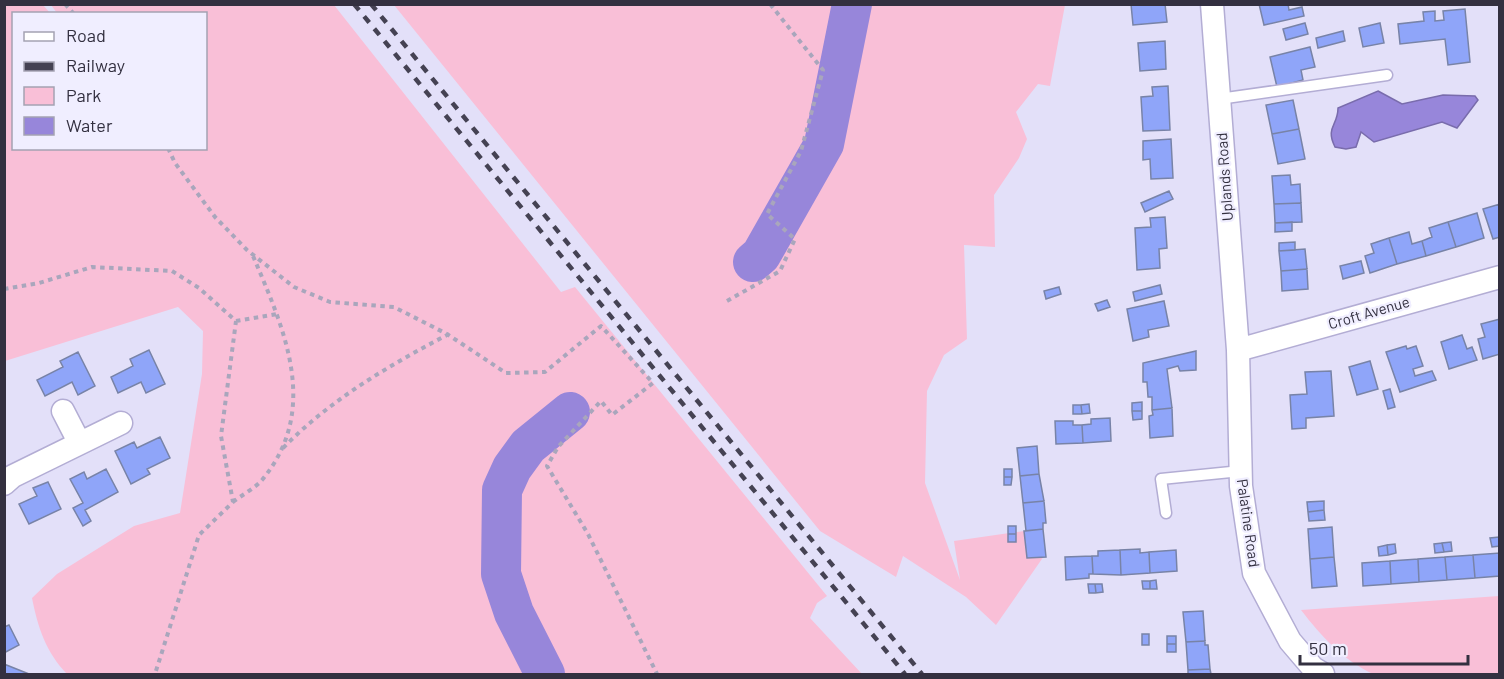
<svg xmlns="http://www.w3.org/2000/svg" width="1504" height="679" font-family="Barlow,sans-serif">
<rect width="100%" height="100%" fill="#e3e0f9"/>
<path fill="#f9bfd7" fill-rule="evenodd" d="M 5,4 L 43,5 L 50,13 L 14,14 L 14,148 L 206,148 L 206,14 L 57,13 L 51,5 L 334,5 L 561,292 L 575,287 L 827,596 L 817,603 L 810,618 L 862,674 L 67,674 C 46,652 38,628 32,598 L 57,574 L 134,526 L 180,513 L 202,374 L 203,331 L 178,307 L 5,361 ZM 521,425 L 505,463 L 497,574 L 492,473 Z
M 394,5 L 1065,5 L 1050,86 L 1038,84 L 1016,112 L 1027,139 L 1019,158 L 994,195 L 995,247 L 964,245 L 967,339 L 944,355 L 927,391 L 925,483 L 960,580 L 954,541 L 1024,531 L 1027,558 L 1044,556 L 996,625 L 966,597 L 903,556 L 896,577 L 820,531 Z
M 1499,596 L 1499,674 L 1373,674 C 1343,660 1321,636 1301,610 Z"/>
<path fill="#9786da" stroke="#796cac" stroke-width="1.5" d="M 1378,91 L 1402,104 L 1443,95 L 1475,96 L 1478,100 L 1457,128 L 1442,122 L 1374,142 L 1361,132 L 1356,147 L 1346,149 L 1335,147 C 1325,127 1338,126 1338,108 Z"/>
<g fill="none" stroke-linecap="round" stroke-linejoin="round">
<path stroke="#9786da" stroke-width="40" d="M 753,262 L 761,255 L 824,144 L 852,4
M 545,674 L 514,613 L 501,574 L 502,490 L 512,468 L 528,446 L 570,412"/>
</g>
<path fill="#8fa5f9" stroke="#7883a7" stroke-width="1.5" d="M 1131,4 L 1165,4 L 1167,22 L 1133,25 Z
M 1259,4 L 1288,4 L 1289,10 L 1302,7 L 1304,16 L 1264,25 Z
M 1465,9 L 1470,62 L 1448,65 L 1445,39 L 1400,44 L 1398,24 L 1424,21 L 1423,12 L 1435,11 L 1435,21 L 1444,20 L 1443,11 Z
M 1305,23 L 1308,34 L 1286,40 L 1283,29 Z
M 1380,23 L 1384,43 L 1363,47 L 1359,28 Z
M 1343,31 L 1345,41 L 1318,48 L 1316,38 Z
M 1165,41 L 1166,69 L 1140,71 L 1138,43 Z
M 1310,47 L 1315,67 L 1301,70 L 1303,80 L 1277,87 L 1270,57 Z
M 1168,86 L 1170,130 L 1143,131 L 1141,97 L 1153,96 L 1152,87 Z
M 1293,100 L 1299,129 L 1272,134 L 1266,105 Z
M 1299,129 L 1305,159 L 1278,164 L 1272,134 Z
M 1171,139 L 1173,178 L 1151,179 L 1150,159 L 1143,160 L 1143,141 Z
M 1290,175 L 1291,185 L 1300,184 L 1301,203 L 1274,204 L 1272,176 Z
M 1169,191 L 1173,199 L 1145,212 L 1141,203 Z
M 1301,203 L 1302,222 L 1275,223 L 1274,204 Z
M 1500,204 L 1500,237 L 1493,239 L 1483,209 Z
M 1477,213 L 1484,238 L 1456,247 L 1448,222 Z
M 1165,217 L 1167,248 L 1159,249 L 1160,268 L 1137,270 L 1135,228 L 1151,227 L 1150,218 Z
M 1292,222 L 1292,231 L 1275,232 L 1275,223 Z
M 1448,222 L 1456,247 L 1426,256 L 1422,241 L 1432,237 L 1429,228 Z
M 1409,232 L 1412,244 L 1422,241 L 1426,256 L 1397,264 L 1389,238 Z
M 1389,238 L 1397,264 L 1370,273 L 1365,256 L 1374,253 L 1371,244 Z
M 1295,242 L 1295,250 L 1279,251 L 1279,243 Z
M 1305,249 L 1307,269 L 1281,271 L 1279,251 Z
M 1361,261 L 1364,273 L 1343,279 L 1340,266 Z
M 1307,269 L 1308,289 L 1282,291 L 1281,271 Z
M 1160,285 L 1162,294 L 1135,301 L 1133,292 Z
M 1059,287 L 1061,294 L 1046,299 L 1044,291 Z
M 1107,300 L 1110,307 L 1098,311 L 1095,304 Z
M 1164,301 L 1169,326 L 1148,330 L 1149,337 L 1133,341 L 1127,309 Z
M 1500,319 L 1500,354 L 1483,359 L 1478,339 L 1485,337 L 1481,324 Z
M 1462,335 L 1467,349 L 1472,347 L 1477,360 L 1449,369 L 1441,342 Z
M 1406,346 L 1407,349 L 1416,346 L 1423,366 L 1413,369 L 1415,376 L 1432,371 L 1436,380 L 1400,392 L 1386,352 Z
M 149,350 L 165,384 L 146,393 L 141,382 L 118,393 L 111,377 L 133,366 L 130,359 Z
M 1196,351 L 1196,370 L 1180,371 L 1178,366 L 1167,369 L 1172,408 L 1152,410 L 1152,397 L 1148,397 L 1147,382 L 1143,382 L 1143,363 Z
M 78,352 L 95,386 L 78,395 L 72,382 L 45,396 L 37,380 L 63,367 L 60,361 Z
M 1370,361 L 1378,389 L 1357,395 L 1349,367 Z
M 1331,371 L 1334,416 L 1306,418 L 1306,428 L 1292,429 L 1290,395 L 1307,394 L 1305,372 Z
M 1390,389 L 1395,407 L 1388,409 L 1383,391 Z
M 1142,402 L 1142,411 L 1132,411 L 1132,403 Z
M 1089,404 L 1090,413 L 1082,414 L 1081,405 Z
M 1073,405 L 1081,405 L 1082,414 L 1073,414 Z
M 1172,408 L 1173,436 L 1150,438 L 1149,416 L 1153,415 L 1152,410 Z
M 1132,411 L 1142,411 L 1142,419 L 1133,420 Z
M 1110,418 L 1111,441 L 1083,443 L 1082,425 L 1091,424 L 1091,419 Z
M 1055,421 L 1073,421 L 1073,425 L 1082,425 L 1083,443 L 1056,444 Z
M 160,437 L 170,458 L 147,469 L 150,474 L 131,484 L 115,451 L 134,442 L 137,448 Z
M 1037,446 L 1039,474 L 1020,476 L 1017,448 Z
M 106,469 L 118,492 L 85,510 L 91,521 L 83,526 L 73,508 L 83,503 L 70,479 L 84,472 L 87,479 Z
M 1004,469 L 1012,469 L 1012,477 L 1004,477 Z
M 1039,474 L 1044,501 L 1023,503 L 1020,476 Z
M 1004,477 L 1012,477 L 1011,485 L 1004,485 Z
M 48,482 L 61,509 L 29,524 L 19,504 L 37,496 L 33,488 Z
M 1044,501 L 1046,523 L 1043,523 L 1043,529 L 1026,531 L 1023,503 Z
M 1324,501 L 1324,510 L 1308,512 L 1307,502 Z
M 1324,510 L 1325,520 L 1309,521 L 1308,512 Z
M 1008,526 L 1016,526 L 1016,534 L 1008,534 Z
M 1332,527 L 1334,557 L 1310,559 L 1308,529 Z
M 1043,529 L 1046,557 L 1027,558 L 1024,531 Z
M 1008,534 L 1016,534 L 1016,542 L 1008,542 Z
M 1499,537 L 1500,546 L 1492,547 L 1490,538 Z
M 1451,542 L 1452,551 L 1444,552 L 1442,543 Z
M 1442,543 L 1444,552 L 1435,553 L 1434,544 Z
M 1395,544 L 1396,553 L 1388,555 L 1387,545 Z
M 1387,545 L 1388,555 L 1379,556 L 1378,547 Z
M 1140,549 L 1140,553 L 1149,552 L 1150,573 L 1121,575 L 1120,550 Z
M 1120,550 L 1121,575 L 1093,574 L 1092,556 L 1098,556 L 1098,551 Z
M 1176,550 L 1177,571 L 1150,573 L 1149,552 Z
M 1500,553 L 1500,576 L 1475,578 L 1473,555 Z
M 1473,555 L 1475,578 L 1447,580 L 1445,557 Z
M 1092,556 L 1093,574 L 1089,574 L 1089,578 L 1066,580 L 1065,557 Z
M 1334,557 L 1337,586 L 1312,588 L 1310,559 Z
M 1445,557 L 1447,580 L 1419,582 L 1418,559 Z
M 1418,559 L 1419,582 L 1391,584 L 1390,561 Z
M 1390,561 L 1391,584 L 1363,586 L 1362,563 Z
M 1156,580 L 1157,589 L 1150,589 L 1150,581 Z
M 1142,581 L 1150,581 L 1150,589 L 1143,589 Z
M 1088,584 L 1095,584 L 1096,593 L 1089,593 Z
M 1095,584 L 1102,584 L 1103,592 L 1096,593 Z
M 1203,611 L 1205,641 L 1186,642 L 1183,612 Z
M 9,625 L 19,645 L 4,653 L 4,627 Z
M 1142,634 L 1149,634 L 1149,645 L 1142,645 Z
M 1167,636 L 1176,636 L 1176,644 L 1167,644 Z
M 1205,641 L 1205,645 L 1208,645 L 1210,669 L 1188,670 L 1186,642 Z
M 1167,644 L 1176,644 L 1176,652 L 1167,652 Z
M 4,664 L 29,674 L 4,674 Z
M 1210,669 L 1211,674 L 1188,674 L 1188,670 Z"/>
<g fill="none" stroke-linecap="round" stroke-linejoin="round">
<defs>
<path id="service" d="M 1219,99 L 1387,75
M 1166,513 L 1161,479 L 1241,471"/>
<path id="minor" d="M 1212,4 L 1238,350 L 1241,486 L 1254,573 L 1290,641 L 1313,668 L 1323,674
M 1238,350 L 1500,277
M 63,411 L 79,442
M 4,484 L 13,476 L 121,423"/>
</defs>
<use href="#service" stroke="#b3add4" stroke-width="13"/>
<use href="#minor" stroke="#b3add4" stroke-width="25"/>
<path stroke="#a9a6bc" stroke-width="4" stroke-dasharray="4.5 4.5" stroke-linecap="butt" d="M 65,4 L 74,14
M 168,148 L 175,163 L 215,217 L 247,250 L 294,287 L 330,302 L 394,307 L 447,334 L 506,373 L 545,372 L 601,326 L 653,383 L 612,415 L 601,401 L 558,447 L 547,466 L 588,534 L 657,674
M 4,289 L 39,283 L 92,267 L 172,271 L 199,288 L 236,321 L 221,436 L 233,502 L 199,535 L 155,674
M 727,301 L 780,271 L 795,239 L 767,214 L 801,151 L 823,70 L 770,4
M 236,321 L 277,314
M 283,448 C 330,400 388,366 447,335
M 233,502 C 242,495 255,488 262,480 C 321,409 284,329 253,256"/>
<use href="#service" stroke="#fff" stroke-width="10"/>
<use href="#minor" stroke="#fff" stroke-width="22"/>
<path stroke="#454253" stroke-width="4.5" stroke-dasharray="8 8" stroke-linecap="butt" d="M 354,4 L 905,674
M 371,4 L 922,674"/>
</g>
<g text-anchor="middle" stroke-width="4.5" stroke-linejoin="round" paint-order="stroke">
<g font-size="15" fill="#333040" stroke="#f0eeff">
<text transform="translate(1225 177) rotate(-94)" y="5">Uplands Road</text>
<text transform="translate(1369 313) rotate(-16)" y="5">Croft Avenue</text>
<text transform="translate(1248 523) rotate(82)" y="5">Palatine Road</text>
</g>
</g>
<rect width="1504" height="679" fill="none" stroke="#333040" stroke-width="12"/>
<rect x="12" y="12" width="195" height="138" fill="#f0eeff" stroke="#a4a2b3" stroke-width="1.5"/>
<rect x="24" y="32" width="30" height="9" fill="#ffffff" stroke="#a4a2b3" stroke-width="1.5"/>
<text x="66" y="42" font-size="18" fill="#333040">Road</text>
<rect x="24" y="62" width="30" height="9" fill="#454253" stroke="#a4a2b3" stroke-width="1.5"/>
<text x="66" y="72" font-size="18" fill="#333040">Railway</text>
<rect x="24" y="87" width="30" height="18" fill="#f9bfd7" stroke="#a4a2b3" stroke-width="1.5"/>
<text x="66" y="102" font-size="18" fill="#333040">Park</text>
<rect x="24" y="117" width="30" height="18" fill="#9786da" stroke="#a4a2b3" stroke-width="1.5"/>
<text x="66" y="132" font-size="18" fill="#333040">Water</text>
<path d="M1300 655v9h168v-9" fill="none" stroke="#333040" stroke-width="3"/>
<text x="1309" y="655" font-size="18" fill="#333040" stroke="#f0eeff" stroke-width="4.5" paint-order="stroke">50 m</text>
</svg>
